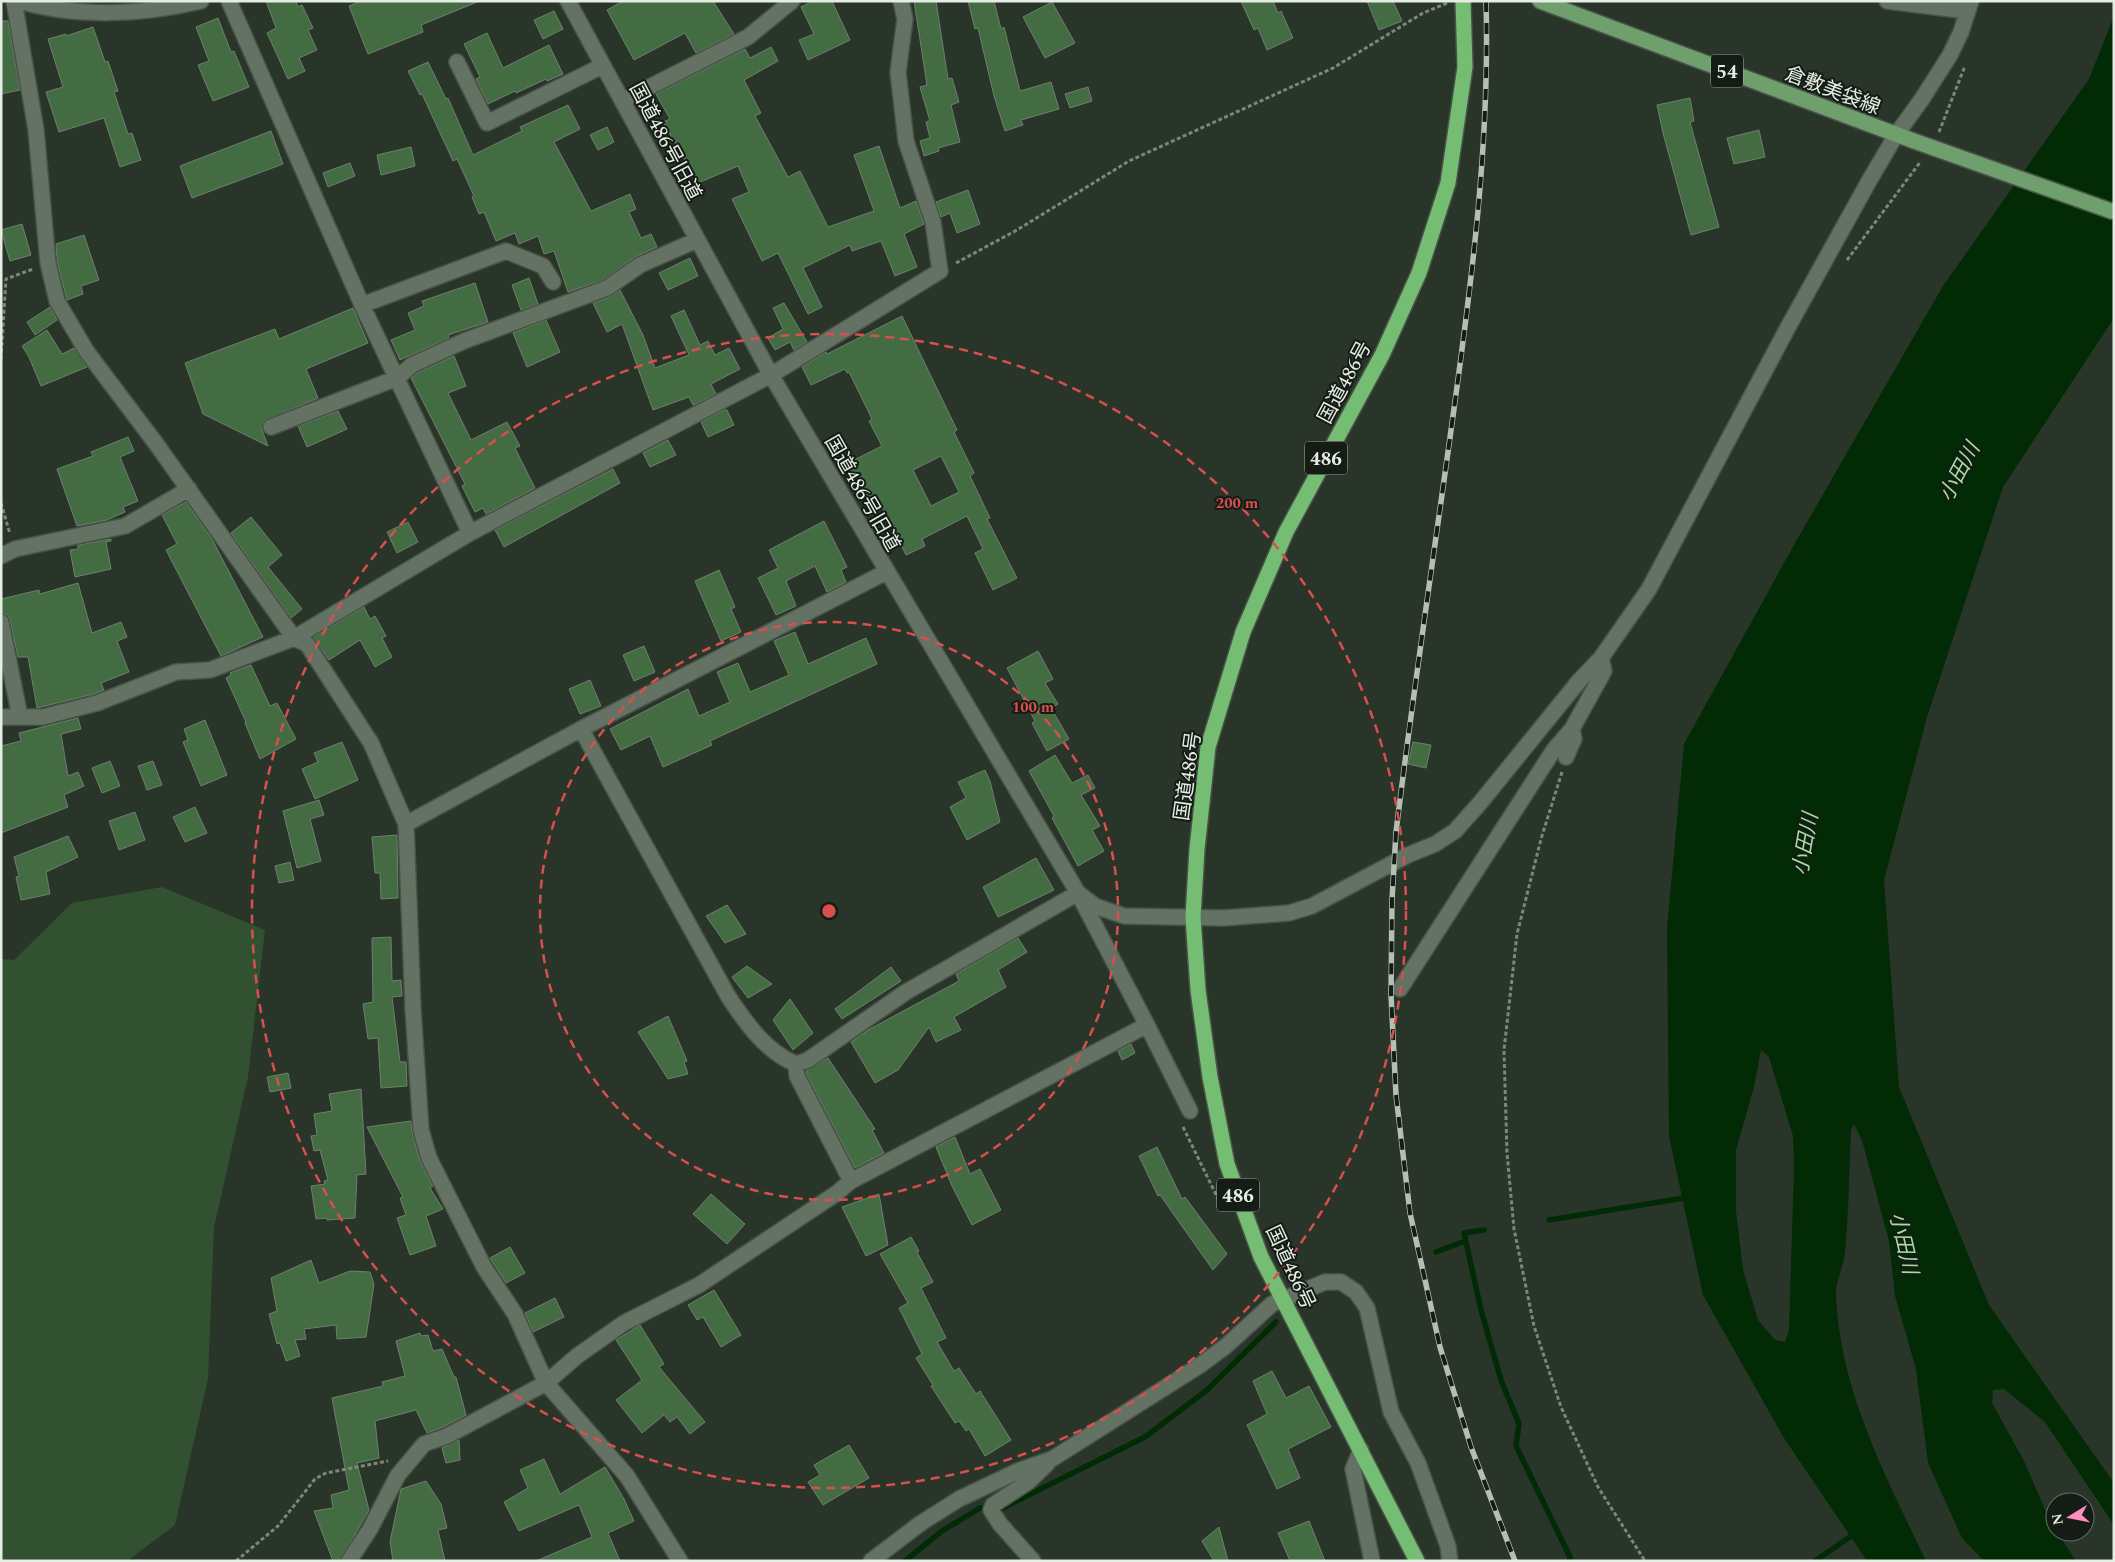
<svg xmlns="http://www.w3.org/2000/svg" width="2115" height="1562" font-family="Spectral,'Noto Sans JP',serif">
<rect width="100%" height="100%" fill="#283528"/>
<path fill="#325131" d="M 162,887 L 265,930 L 248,1077 L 214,1227 L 208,1379 L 175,1525 L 127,1561 L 1,1561 L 1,959 L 14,960 L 72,903 Z"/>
<path fill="#022b05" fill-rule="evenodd" d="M 2114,16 L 2114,318 L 2003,487 L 1927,717 L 1884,880 L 1899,1087 L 1989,1305 L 2114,1483 L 2114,1525 L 2045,1422 L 2004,1389 L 1993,1390 L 1992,1403 L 2023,1459 L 2055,1532 L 2057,1532 L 2076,1561 L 1984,1561 L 1962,1538 L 1928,1463 L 1916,1369 L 1895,1296 L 1889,1241 L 1862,1140 L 1854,1124 L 1851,1130 C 1849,1170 1849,1211 1845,1252 C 1844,1266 1835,1282 1836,1296 C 1840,1391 1886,1477 1926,1561 L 1867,1561 L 1784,1438 L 1703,1295 L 1669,1136 L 1667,928 L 1684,744 L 1795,543 L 1943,286 L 2089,79 ZM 1761,1050 L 1769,1057 L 1793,1136 L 1794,1168 L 1789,1330 L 1785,1342 L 1775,1340 L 1758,1320 L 1743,1270 L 1736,1211 L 1736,1150 L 1754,1087 Z"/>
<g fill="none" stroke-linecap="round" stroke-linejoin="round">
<path stroke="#022b05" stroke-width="5.5" d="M 1549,1220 L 1690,1197
M 1484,1230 L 1464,1233 L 1481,1310 L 1501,1380 L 1519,1424 L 1516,1446 L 1570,1557 L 1570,1561
M 1436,1252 L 1465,1241
M 905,1561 L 942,1531 L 980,1508 L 1003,1508 L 1145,1437 L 1207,1390 L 1276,1322
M 1815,1561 L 1857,1532"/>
</g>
<path fill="#446c43" stroke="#707f6f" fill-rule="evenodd" d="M 266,1 L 296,1 L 298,7 L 302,5 L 313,28 L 308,30 L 317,50 L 299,58 L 305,71 L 288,79 L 267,33 L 276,28 Z
M 361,1 L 477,1 L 477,2 L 421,25 L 423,32 L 368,54 L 349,6 Z
M 623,1 L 713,1 L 734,34 L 696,53 L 685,33 L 634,60 L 607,10 Z
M 813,1 L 832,1 L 850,40 L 808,60 L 799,40 L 814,34 L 801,7 Z
M 914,1 L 936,1 L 948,79 L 952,78 L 959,102 L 951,105 L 960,142 L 938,148 L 939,151 L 924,156 L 920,141 L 930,138 L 926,122 L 930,121 L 920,87 L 927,85 Z
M 968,1 L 994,1 L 1001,29 L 1004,27 L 1020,91 L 1051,82 L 1059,109 L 1021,120 L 1023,125 L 1005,131 L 994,96 L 978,28 L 975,29 Z
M 1241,1 L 1273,1 L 1278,13 L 1281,11 L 1293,38 L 1267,50 L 1258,28 L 1254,30 Z
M 1367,1 L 1393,1 L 1402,21 L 1379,30 Z
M 1052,2 L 1075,43 L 1045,58 L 1023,17 Z
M 554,11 L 563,29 L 543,39 L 534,20 Z
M 218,18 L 231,52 L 234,51 L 249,87 L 213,101 L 198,65 L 209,61 L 196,27 Z
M 1,21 L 8,21 L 20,90 L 1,94 Z
M 93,27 L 105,62 L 108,61 L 118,91 L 114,92 L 128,134 L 132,133 L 141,160 L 120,167 L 104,118 L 59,132 L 46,92 L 63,87 L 48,39 L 66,34 L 66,36 Z
M 487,33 L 503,68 L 549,45 L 563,74 L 547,81 L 546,79 L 516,93 L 515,91 L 488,104 L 476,79 L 480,77 L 464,44 Z
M 771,47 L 778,61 L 744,80 L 761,113 L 755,116 L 788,177 L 800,171 L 828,227 L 874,211 L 854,155 L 879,146 L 900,208 L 916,201 L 924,224 L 904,234 L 917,267 L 895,276 L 881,241 L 852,251 L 850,245 L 803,268 L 822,307 L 808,314 L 778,253 L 762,261 L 732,199 L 749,192 L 738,166 L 698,183 L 663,122 L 670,119 L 656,94 L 745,49 L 750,58 Z
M 428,62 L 446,99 L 448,98 L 473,155 L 522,131 L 520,127 L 568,105 L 580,129 L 554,142 L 591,211 L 630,194 L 636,209 L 629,212 L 641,238 L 651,234 L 657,247 L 635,257 L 603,280 L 568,292 L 554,251 L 544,254 L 538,236 L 519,244 L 515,233 L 496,241 L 484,212 L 479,214 L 472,197 L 474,196 L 457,159 L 453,161 L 422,94 L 420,95 L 408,71 Z
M 1088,87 L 1092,101 L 1070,108 L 1065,94 Z
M 1690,98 L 1694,121 L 1690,122 L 1719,227 L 1691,235 L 1663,133 L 1657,105 Z
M 607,127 L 614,142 L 598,150 L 590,135 Z
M 1759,130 L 1765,157 L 1734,164 L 1727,138 Z
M 271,131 L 283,164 L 192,198 L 180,166 Z
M 411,147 L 415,166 L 381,175 L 377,155 Z
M 350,163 L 355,176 L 328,187 L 323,173 Z
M 968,190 L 980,224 L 957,233 L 950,213 L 941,217 L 936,202 Z
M 22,224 L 31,255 L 10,261 L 1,230 Z
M 84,235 L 99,280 L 81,286 L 83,294 L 67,300 L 57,261 L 56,244 Z
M 690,258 L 698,276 L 668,290 L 659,273 Z
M 529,278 L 538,304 L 521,310 L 512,285 Z
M 475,283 L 488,322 L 448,335 L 449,338 L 400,360 L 391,340 L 415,330 L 408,313 L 424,306 L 422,301 Z
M 620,290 L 643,335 L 655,368 L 689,355 L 671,316 L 684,310 L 700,345 L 708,341 L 715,355 L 729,348 L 740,369 L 711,384 L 716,394 L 693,405 L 689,397 L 653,410 L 622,324 L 607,332 L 593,303 L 610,297 Z
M 784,303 L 807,342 L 794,350 L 790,342 L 775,350 L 768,338 L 783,329 L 773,308 Z
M 50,307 L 57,320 L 35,335 L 27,322 Z
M 353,308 L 368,343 L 306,369 L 318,398 L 264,421 L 262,430 L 268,446 L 203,414 L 185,363 L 275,329 L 279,339 Z
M 902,316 L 957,430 L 954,432 L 974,473 L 970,476 L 990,518 L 987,519 L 1017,578 L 993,590 L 975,553 L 983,549 L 967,516 L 922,539 L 925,546 L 906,555 L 879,501 L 871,504 L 859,479 L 853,482 L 844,465 L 882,446 L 869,421 L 872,419 L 849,372 L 847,373 L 845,369 L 811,385 L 802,367 L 826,352 L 827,354 ZM 941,456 L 959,492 L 931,506 L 913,470 Z
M 546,320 L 560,352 L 527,367 L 513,333 Z
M 47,330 L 62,354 L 74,348 L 87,367 L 41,386 L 29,357 L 22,346 Z
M 454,356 L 466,386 L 448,393 L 471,440 L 507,422 L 520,446 L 515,448 L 535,488 L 486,514 L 483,508 L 475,512 L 462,486 L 465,484 L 411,378 L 417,373 Z
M 724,410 L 727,410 L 734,425 L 708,437 L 701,422 Z
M 338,411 L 347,429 L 307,447 L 298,426 Z
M 128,437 L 134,451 L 120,457 L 138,501 L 123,507 L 125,512 L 107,520 L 77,526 L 57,469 L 93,456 L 91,452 Z
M 668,440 L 676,455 L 650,467 L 643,453 Z
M 613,469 L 620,483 L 504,547 L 495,530 Z
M 186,502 L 212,539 L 263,637 L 221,656 L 166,550 L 177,544 L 162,515 Z
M 251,517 L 282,555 L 268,567 L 302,609 L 291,618 L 231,533 Z
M 824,521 L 847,567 L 841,570 L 846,582 L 827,592 L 815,566 L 786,581 L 796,606 L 776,615 L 758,578 L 778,568 L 769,550 Z
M 408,522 L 418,542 L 397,553 L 387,532 Z
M 111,539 L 111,541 L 106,542 L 111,569 L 75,577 L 70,550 L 78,549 L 78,545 Z
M 719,570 L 735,607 L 731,609 L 741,632 L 721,641 L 695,581 Z
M 78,583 L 92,633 L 121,622 L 127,637 L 117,641 L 129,672 L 101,683 L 104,690 L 94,694 L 37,708 L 28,657 L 18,657 L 10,620 L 8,615 L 1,613 L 1,599 L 39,590 L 40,594 Z
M 364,607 L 370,619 L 375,616 L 386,636 L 382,638 L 392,657 L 375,667 L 360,640 L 329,660 L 313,637 Z
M 795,632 L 808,664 L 866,638 L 877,664 L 710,741 L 712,745 L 663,767 L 650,736 L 621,750 L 610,729 L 688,689 L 699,716 L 730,702 L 717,672 L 738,663 L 750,692 L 789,675 L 774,641 Z
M 644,646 L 655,672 L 634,681 L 623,655 Z
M 1038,651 L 1053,679 L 1045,683 L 1058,704 L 1051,708 L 1069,739 L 1047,751 L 1032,723 L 1035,721 L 1007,668 Z
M 251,665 L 270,706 L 277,703 L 296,739 L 260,759 L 245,723 L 246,722 L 226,678 L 231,675 L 230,673 Z
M 590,680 L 601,706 L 580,714 L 569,689 Z
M 78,718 L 81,729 L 61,734 L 68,776 L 78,772 L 84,786 L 64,795 L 68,807 L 1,833 L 1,746 L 21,741 L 19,733 Z
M 205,720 L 227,775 L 201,786 L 183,742 L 188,740 L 184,729 Z
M 342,742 L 358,780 L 315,799 L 302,769 L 318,762 L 314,753 Z
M 1413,742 L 1431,745 L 1426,768 L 1408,764 Z
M 1055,755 L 1072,783 L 1088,775 L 1095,788 L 1081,795 L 1100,826 L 1092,830 L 1104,851 L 1078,866 L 1052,818 L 1054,816 L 1029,771 Z
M 110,761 L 120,786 L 102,793 L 92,768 Z
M 153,761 L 162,785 L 147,790 L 138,766 Z
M 985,770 L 990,781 L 1000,822 L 967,840 L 950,807 L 966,798 L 958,782 Z
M 319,800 L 324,815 L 310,819 L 321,861 L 297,868 L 283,811 Z
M 195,807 L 207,833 L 185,842 L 173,817 Z
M 135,812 L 145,840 L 119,850 L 109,821 Z
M 397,835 L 398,898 L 381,899 L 380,873 L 375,873 L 372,837 Z
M 68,836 L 78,857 L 46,872 L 50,894 L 21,900 L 16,877 L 19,876 L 14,857 Z
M 1036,858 L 1054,890 L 998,917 L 983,887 Z
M 290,862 L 294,880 L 279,883 L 275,866 Z
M 727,905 L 746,934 L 725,943 L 706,916 Z
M 391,937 L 392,981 L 401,980 L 402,996 L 392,997 L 400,1062 L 406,1062 L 407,1086 L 381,1088 L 378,1038 L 368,1039 L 363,1004 L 373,1002 L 372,938 Z
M 1018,938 L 1027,952 L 998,970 L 1006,987 L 954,1017 L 961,1030 L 936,1042 L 929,1027 L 898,1070 L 875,1083 L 851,1042 L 868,1030 L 959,981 L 956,974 Z
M 747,966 L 772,984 L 748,998 L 732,977 Z
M 891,967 L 901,981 L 842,1019 L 835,1009 Z
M 790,999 L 813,1033 L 793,1050 L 773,1020 Z
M 668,1016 L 687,1061 L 684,1062 L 688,1074 L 668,1079 L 638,1032 Z
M 1131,1044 L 1135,1053 L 1122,1060 L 1118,1051 Z
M 828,1058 L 875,1129 L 872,1130 L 884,1153 L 855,1168 L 806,1073 L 807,1070 Z
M 288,1073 L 291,1088 L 270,1092 L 267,1077 Z
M 361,1089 L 366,1174 L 357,1175 L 355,1218 L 327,1220 L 326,1218 L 316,1219 L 311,1186 L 325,1184 L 324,1181 L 328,1180 L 320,1150 L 314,1151 L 311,1136 L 317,1135 L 314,1114 L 332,1111 L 329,1094 Z
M 411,1121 L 412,1132 L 420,1161 L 433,1186 L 430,1188 L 443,1209 L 426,1216 L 436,1246 L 410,1255 L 397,1218 L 406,1215 L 400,1198 L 403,1197 L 367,1127 Z
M 955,1137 L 970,1174 L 980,1169 L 1001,1210 L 972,1225 L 952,1186 L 936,1147 Z
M 1157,1147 L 1182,1199 L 1185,1197 L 1227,1254 L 1213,1270 L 1160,1195 L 1158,1196 L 1139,1156 Z
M 711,1194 L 745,1224 L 727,1244 L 693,1214 Z
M 879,1194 L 888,1245 L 866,1256 L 842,1207 Z
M 911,1237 L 919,1251 L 917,1252 L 933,1282 L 921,1288 L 946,1338 L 937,1342 L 954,1371 L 959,1368 L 976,1394 L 980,1391 L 1011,1440 L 985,1456 L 969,1429 L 966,1431 L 959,1421 L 955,1423 L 931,1386 L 933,1385 L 916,1358 L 922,1354 L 899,1308 L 908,1303 L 880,1254 Z
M 510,1247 L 525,1273 L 506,1283 L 490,1258 Z
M 311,1260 L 319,1283 L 350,1271 L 370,1272 L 374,1284 L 366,1337 L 337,1339 L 336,1325 L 304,1329 L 306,1339 L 295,1340 L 300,1356 L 286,1361 L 280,1343 L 277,1344 L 269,1314 L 277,1311 L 271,1278 Z
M 714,1290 L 741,1335 L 721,1347 L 703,1317 L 697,1320 L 688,1305 Z
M 555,1298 L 564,1317 L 533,1332 L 525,1313 Z
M 640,1325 L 664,1364 L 659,1367 L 705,1422 L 690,1434 L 677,1417 L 670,1422 L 664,1415 L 642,1433 L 616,1400 L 642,1380 L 616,1340 Z
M 420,1333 L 421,1336 L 428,1335 L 433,1351 L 442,1349 L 454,1377 L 456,1377 L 466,1415 L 443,1427 L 427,1433 L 416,1410 L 375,1421 L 379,1458 L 357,1463 L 369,1510 L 340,1561 L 333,1561 L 314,1511 L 333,1508 L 331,1495 L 349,1490 L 332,1398 L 383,1386 L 382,1382 L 405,1376 L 396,1341 Z
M 1272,1371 L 1286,1398 L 1309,1386 L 1331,1427 L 1288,1449 L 1300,1478 L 1277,1489 L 1247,1425 L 1267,1414 L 1253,1381 Z
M 459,1440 L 460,1460 L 446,1463 L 442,1448 Z
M 849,1445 L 869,1478 L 823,1505 L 808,1482 L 820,1475 L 814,1465 Z
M 544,1459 L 560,1494 L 605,1467 L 624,1499 L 634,1521 L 608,1533 L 620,1561 L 536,1561 L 592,1537 L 579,1505 L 519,1531 L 504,1502 L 528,1488 L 520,1470 Z
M 426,1481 L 441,1504 L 447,1528 L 438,1530 L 445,1561 L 393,1561 L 390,1542 L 401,1489 Z
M 1309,1521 L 1325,1561 L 1290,1561 L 1278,1533 Z
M 1219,1527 L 1228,1561 L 1214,1561 L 1202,1541 Z"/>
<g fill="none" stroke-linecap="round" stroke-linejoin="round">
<defs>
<path id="minor" d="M 14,1 L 36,130 L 48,263 L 57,301 L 87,352 L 157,445 L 294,638 L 307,644 L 371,743 L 406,824 L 413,1009 L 421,1130 L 429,1158 L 484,1267 L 515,1314 L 546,1383 L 627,1476 L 680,1561
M 19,1 C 77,18 142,15 201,1
M 229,1 L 362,305 L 470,533
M 568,1 L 771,375 L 1078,893 L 1095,906 L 1124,916 L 1223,918 L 1289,913 L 1312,906 L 1408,855 L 1435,844 L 1455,831 L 1480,803 L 1579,681 L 1601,658 L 1649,589 L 1787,329 L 1869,181 L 1896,135 L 1922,99 L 1950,55 L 1961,32 L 1971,1
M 1887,1 L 1967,11
M 457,62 L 487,123 L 602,66
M 622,101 L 748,37 L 792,1
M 362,305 L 506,251 L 543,266 L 553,282
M 271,427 L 397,378 L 412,365 L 464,341 L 607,288 L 640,265 L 697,240
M 1,556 L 15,549 L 125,526 L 189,489
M 1,622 L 20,717
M 1,717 L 43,717 L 97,703 L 176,672 L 210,670 L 294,638 L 470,533 L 771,375 L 940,271 L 933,222 L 906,141 L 898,72 L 905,19 L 901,1
M 581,729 L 728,996 C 745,1022 766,1052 796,1064
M 1566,757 L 1574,739 L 1572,729
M 406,824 L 581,729 L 886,572
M 1400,989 L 1553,751 L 1572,729 L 1604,671 L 1601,658
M 1147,1025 L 1190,1111
M 1361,1450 L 1353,1469 L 1372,1561
M 349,1561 L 370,1529 L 398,1475 L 424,1444 L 447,1436 L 546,1383 L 577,1356 L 624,1323 L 699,1285 L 837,1193 L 851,1181 L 797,1076 L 796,1064 L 808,1060 L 906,992 L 1078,893 L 1147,1025 L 851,1181
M 871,1561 L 921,1523 L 959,1499 L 1020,1470 L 1052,1459 L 1199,1366 L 1226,1346 L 1272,1304 L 1325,1282 L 1341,1282 L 1356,1292 L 1367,1308 L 1391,1412 L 1418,1463 L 1448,1546 L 1450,1561
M 1033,1561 L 1000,1524 L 991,1510 L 993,1505 L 1028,1482 L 1047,1464"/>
<path id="major" d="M 1540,1 L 1914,141"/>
<path id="highway" d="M 1417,1561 L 1261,1257 L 1227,1164 L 1210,1077 L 1198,990 L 1193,917 L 1197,849 L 1208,747 L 1243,632 L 1286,532 L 1382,355 L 1419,273 L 1448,183 L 1465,67 L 1463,1"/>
</defs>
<use href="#minor" stroke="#485347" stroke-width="18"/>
<use href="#major" stroke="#485347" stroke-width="18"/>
<use href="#highway" stroke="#485347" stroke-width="18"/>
<path stroke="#7c877c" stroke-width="3" stroke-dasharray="4 2.5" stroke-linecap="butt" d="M 1939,132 L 1965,66
M 1847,260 L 1921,161
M 956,263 L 1017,230 L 1129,161 L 1333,68 L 1423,13 L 1447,3
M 1,359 L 6,279 L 33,269
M 1,503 L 10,534
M 1562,772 L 1541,839 L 1517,934 L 1504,1050 L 1507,1153 L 1514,1229 L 1534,1326 L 1561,1407 L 1598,1487 L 1645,1561
M 1183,1127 L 1224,1211
M 236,1561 L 278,1526 L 315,1479 L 326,1473 L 388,1461"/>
<use href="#minor" stroke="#647263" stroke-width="15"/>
<use href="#major" stroke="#6e9f6d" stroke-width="15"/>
<use href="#highway" stroke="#75bd73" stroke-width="15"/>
<defs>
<path id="rail" d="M 1486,1 C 1490,140 1472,279 1453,416 C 1434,554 1413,693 1396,832 L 1392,900 L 1391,995 L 1396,1095 L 1410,1213 L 1440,1347 L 1471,1447 L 1515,1561"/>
</defs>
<use href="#rail" stroke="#b6bfb5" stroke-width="5.5"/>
<use href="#rail" stroke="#151b15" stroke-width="4" stroke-dasharray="11" stroke-linecap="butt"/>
<defs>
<path id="major-bridge" d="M 1914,141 L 2114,212"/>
</defs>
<use href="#major-bridge" stroke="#485347" stroke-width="18" stroke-linecap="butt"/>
<use href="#major-bridge" stroke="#6e9f6d" stroke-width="15"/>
</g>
<g fill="none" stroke="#d94f4e" stroke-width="2.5" stroke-dasharray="9 6">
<circle cx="829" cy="911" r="289"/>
<circle cx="829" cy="911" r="577"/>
</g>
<g text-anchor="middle" stroke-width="4" stroke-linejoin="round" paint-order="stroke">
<g fill="#151b15" stroke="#a7aea6" stroke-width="1">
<rect x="1711" y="54.5" width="32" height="33" rx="4"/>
<rect x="1305" y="441.5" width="42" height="33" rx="4"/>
<rect x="1217" y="1178.5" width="42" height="33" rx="4"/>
</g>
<g font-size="19" font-weight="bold" fill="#e5ede4">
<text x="1727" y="78">54</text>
<text x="1326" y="465">486</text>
<text x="1238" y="1202">486</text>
</g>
<g font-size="20" fill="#e5ede4" stroke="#151b15">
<text transform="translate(1833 90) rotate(21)" y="7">倉敷美袋線</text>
<text transform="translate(666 141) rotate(62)" y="7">国道486号旧道</text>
<text transform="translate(1344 382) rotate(-62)" y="7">国道486号</text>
<text transform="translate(863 493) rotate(60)" y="7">国道486号旧道</text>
<text transform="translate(1187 776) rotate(-82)" y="7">国道486号</text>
<text transform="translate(1291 1267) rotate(65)" y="7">国道486号</text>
</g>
<g font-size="21" font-style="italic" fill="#a1df9f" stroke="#151b15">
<text transform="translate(1959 472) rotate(-62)" y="7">小田川</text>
<text transform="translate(1805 844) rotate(-80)" y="7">小田川</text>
<text transform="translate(1904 1243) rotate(77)" y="7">小田川</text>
</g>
</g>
<circle cx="829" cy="911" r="8" fill="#d94f4e" stroke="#151b15" stroke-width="2.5"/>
<g font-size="15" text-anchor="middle" font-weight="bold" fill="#d94f4e" stroke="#151b15" stroke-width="4" stroke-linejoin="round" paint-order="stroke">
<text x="1237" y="508">200 m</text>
<text x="1033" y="712">100 m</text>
</g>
<rect width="2115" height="1562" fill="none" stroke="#e5ede4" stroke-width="5"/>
<g transform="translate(2070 1517) rotate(260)"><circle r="24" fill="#151b15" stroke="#686f68"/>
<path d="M0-4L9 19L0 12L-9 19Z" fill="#fd8ebe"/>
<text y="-8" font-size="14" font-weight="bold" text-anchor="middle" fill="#e5ede4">N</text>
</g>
</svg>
